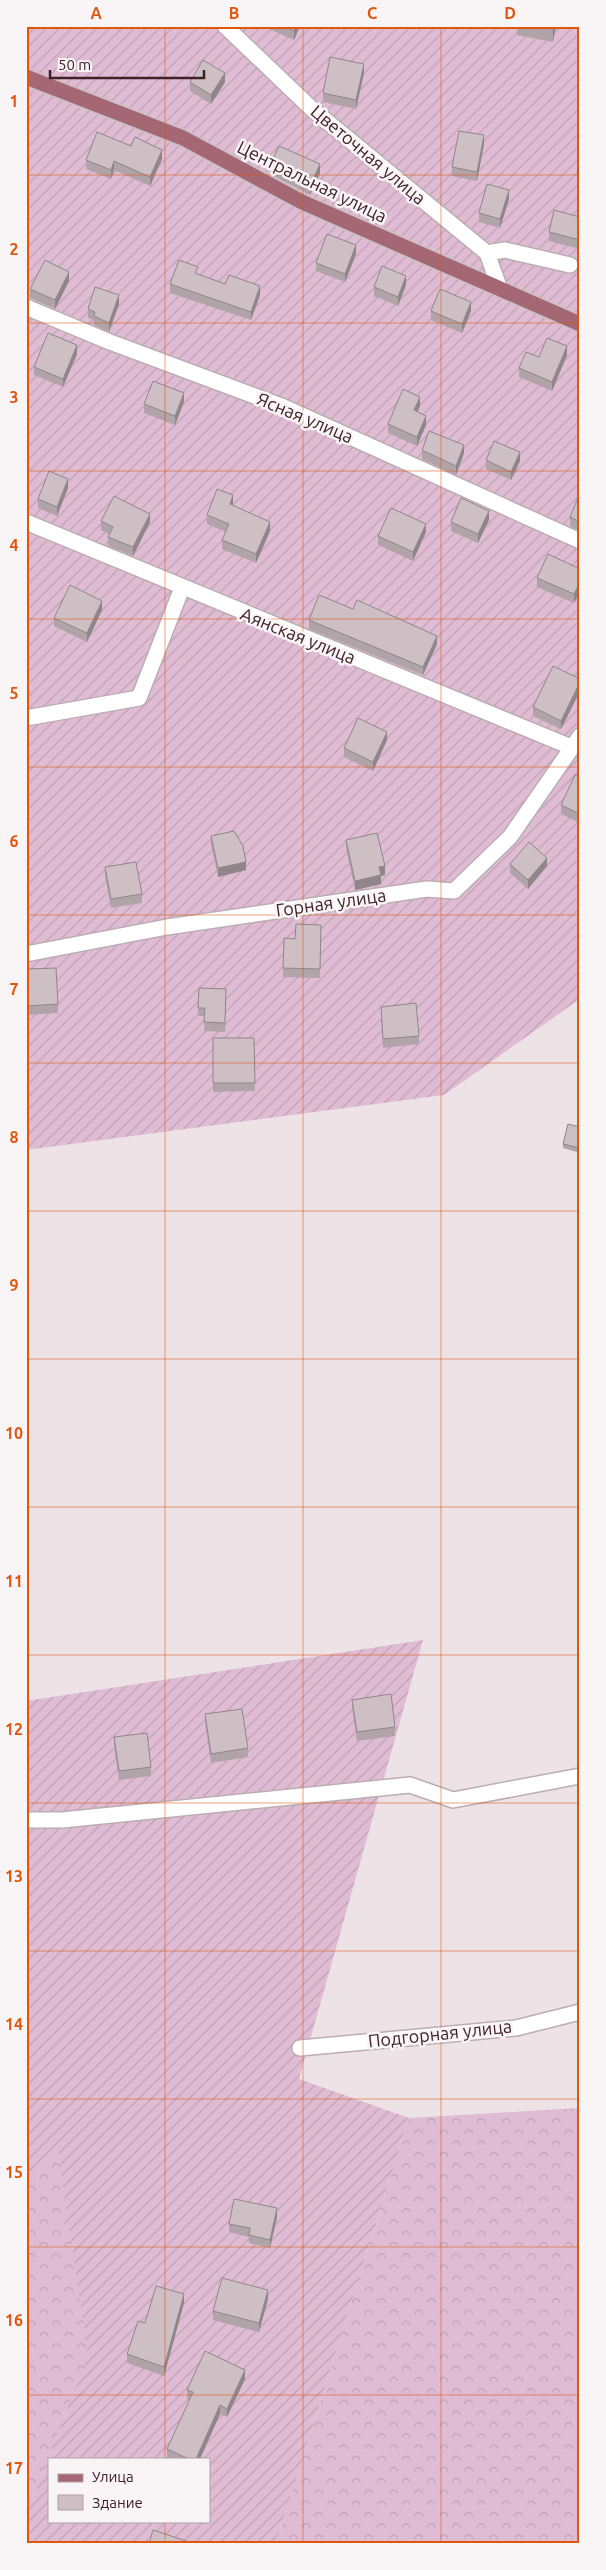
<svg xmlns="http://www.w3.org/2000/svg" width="606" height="2570" font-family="Ubuntu,sans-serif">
<defs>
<pattern id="forest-crowns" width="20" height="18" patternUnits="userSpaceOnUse" patternTransform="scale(1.25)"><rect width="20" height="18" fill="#dfbcd3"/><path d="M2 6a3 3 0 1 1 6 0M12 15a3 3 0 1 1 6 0" fill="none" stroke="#c0a1b5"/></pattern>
<pattern id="garden-furrows" width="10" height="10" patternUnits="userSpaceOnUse" patternTransform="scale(1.25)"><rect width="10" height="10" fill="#dfbcd3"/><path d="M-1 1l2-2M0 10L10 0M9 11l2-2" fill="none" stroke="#c0a1b5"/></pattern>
</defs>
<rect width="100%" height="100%" fill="#ede3e7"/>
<path fill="url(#forest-crowns)" d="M 580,2108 L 580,2544 L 276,2544 L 409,2118 Z
M 57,2145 L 89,2355 L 26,2515 L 26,2187 Z"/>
<path fill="url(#garden-furrows)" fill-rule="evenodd" d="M 26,26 L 580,26 L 580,999 L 444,1095 L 26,1150 Z
M 423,1640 L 299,2079 L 409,2118 L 276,2544 L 26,2544 L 26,2515 L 88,2355 L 57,2146 L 26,2187 L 26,1701 ZM 49,2459 L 209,2459 L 209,2521 L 49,2521 Z"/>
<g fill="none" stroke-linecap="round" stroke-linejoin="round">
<defs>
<path id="minor" d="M 225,26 L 312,109 L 487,253 L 500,289
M 487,253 L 505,250 L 570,265
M 26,307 L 110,342 L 284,407 L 580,541
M 26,522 L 571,747
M 26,718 L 139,698 L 182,588
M 26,954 L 167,927 L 427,889 L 454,891 L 510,837 L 580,736
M 26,1820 L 62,1820 L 410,1785 L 453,1800 L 580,1776
M 300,2048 L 516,2028 L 580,2012"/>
<path id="major" d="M 26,77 L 183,138 L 302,202 L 580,324"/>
</defs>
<use href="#minor" stroke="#bcadb2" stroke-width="18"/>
<use href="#major" stroke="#c9c1c3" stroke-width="18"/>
<use href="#minor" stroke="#fff" stroke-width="15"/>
<use href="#major" stroke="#a46773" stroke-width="15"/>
</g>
<path fill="#b1a4a9" d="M 262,26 L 300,26 L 294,40 Z
M 517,26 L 556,26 L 553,42 L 517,35 Z
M 364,73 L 356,109 L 323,102 L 323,93 Z
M 190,82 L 225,82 L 211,104 L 190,91 Z
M 484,144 L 477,181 L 452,176 L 452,167 Z
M 162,159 L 150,186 L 114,170 L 111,179 L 86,169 L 86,160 Z
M 270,165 L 320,173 L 310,195 L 270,174 Z
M 509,199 L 500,228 L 479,222 L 479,213 Z
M 580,217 L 580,249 L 549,241 L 549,232 Z
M 356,254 L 345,282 L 316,271 L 316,263 Z
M 198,274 L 225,284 L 260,295 L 251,320 L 170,293 L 170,284 Z
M 69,281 L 55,309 L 30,298 L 30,289 Z
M 406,285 L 398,306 L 374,296 L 374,287 Z
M 119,304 L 109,332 L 94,325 L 94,320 L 88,318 L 88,309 Z
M 431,311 L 471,311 L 462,333 L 431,320 Z
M 77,354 L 63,387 L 34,375 L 34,367 Z
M 567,355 L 552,391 L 519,377 L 519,368 L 539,357 Z
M 184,402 L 175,425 L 144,413 L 144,404 Z
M 420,406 L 418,412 L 426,425 L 417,446 L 388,433 L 388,424 Z
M 422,450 L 464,453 L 456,475 L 422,459 Z
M 486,460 L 520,461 L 511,480 L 486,469 Z
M 68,488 L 57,516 L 38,508 L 38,499 Z
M 580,493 L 580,531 L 570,526 L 570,517 Z
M 233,504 L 233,505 L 270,531 L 256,563 L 222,549 L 222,540 L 226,532 L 207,524 L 207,515 Z
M 489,520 L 478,543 L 451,531 L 451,522 Z
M 101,521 L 150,522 L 133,556 L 108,546 L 108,537 L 109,534 L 101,530 Z
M 426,532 L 413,561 L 378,545 L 378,536 Z
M 580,569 L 580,591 L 574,603 L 537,587 L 537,578 Z
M 353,609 L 437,644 L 423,675 L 309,629 L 309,620 Z
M 102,610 L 87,642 L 54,626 L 54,618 Z
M 580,679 L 580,691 L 561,729 L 533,716 L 533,707 Z
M 387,740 L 373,771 L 344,757 L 344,748 Z
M 26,752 L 28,767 L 28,776 L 26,776 Z
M 580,777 L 580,823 L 561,814 L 561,805 Z
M 211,836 L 246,870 L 218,877 L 211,845 Z
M 346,840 L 385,875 L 381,876 L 381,884 L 355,890 L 346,849 Z
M 510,864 L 547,866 L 528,889 L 510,873 Z
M 105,867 L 142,894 L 142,903 L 111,908 L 105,876 Z
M 321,925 L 320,978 L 283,977 L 284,938 L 295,939 Z
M 26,969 L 58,1004 L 58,1013 L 26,1015 Z
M 199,988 L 226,989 L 225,1032 L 204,1031 L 205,1016 L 198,1016 Z
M 381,1007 L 419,1036 L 419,1044 L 383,1048 L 381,1015 Z
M 213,1038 L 254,1038 L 255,1091 L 213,1092 Z
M 580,1127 L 580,1153 L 563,1148 L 563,1144 Z
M 352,1700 L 395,1727 L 395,1736 L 357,1741 L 352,1708 Z
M 205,1714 L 248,1748 L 248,1757 L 211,1763 L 205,1723 Z
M 114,1737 L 151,1767 L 151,1776 L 119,1780 L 114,1746 Z
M 277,2217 L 270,2248 L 249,2243 L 249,2237 L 229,2232 L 229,2224 Z
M 268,2299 L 259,2332 L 213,2320 L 213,2311 Z
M 184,2303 L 164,2376 L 127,2363 L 127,2354 L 145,2323 Z
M 245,2379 L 227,2417 L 220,2414 L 200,2459 L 170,2459 L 167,2457 L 167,2449 L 190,2400 L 187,2399 L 187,2390 Z"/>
<path fill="#90868a" d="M 296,26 L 300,26 L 294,40 L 294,31 Z
M 554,26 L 556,26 L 553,42 L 553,29 Z
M 364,64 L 364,73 L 356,109 L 356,100 Z
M 225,73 L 225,82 L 211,104 L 211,95 Z
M 484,135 L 484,144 L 477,181 L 477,172 Z
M 162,150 L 162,159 L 150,186 L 150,177 Z
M 114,161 L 114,170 L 111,179 L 111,170 Z
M 320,164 L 320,173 L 310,195 L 310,186 Z
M 509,190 L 509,199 L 500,228 L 500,219 Z
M 356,245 L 356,254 L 345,282 L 345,274 Z
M 69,272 L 69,281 L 55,309 L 55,300 Z
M 406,276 L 406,285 L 398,306 L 398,297 Z
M 260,286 L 260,295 L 251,320 L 251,312 Z
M 119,295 L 119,304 L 109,332 L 109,323 Z
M 471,302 L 471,311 L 462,333 L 462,324 Z
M 77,345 L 77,354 L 63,387 L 63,379 Z
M 567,346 L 567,355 L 552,391 L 552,382 Z
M 184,393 L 184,402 L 175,425 L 175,416 Z
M 420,397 L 420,406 L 414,419 L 414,410 Z
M 426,416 L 426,425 L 417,446 L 417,437 Z
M 464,445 L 464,453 L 456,475 L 456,466 Z
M 520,452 L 520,461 L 511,480 L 511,472 Z
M 68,479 L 68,488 L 57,516 L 57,507 Z
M 233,495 L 233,504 L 230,513 L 230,504 Z
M 489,511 L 489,520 L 478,543 L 478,534 Z
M 150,514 L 150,522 L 133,556 L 133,547 Z
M 270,522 L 270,531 L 256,563 L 256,554 Z
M 426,524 L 426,532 L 413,561 L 413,552 Z
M 580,582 L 580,591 L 574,603 L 574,594 Z
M 102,601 L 102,610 L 87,642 L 87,633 Z
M 437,636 L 437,644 L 423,675 L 423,667 Z
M 580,682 L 580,691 L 561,729 L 561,721 Z
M 387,732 L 387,740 L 373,771 L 373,762 Z
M 547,858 L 547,866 L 528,889 L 528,880 Z
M 246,862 L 246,870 L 218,877 L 218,868 Z
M 385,866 L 385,875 L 381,876 L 381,884 L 355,890 L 355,881 L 379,867 Z
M 277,2208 L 277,2217 L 270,2248 L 270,2240 Z
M 268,2290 L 268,2299 L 259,2332 L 259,2323 Z
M 184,2294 L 184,2303 L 164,2376 L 164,2367 Z
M 245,2370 L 245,2379 L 227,2417 L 227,2409 Z
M 220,2405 L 220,2414 L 200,2459 L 196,2459 Z"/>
<path fill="#cebfc5" stroke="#90868a" d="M 283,26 L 296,26 L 294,31 Z
M 538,26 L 554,26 L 553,29 Z
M 330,57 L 364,64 L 356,100 L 323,93 Z
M 203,60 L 225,73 L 211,95 L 190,82 Z
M 459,131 L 484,135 L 477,172 L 452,167 Z
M 97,132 L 131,146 L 135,137 L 162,150 L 150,177 L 114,161 L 111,170 L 86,160 Z
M 279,146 L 320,164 L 310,186 L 270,165 Z
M 487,184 L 509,190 L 500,219 L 479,213 Z
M 554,210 L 580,217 L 580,240 L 549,232 Z
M 327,234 L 356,245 L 345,274 L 316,263 Z
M 45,260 L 69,272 L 55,300 L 30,289 Z
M 179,260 L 198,267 L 195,273 L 225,284 L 229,275 L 260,286 L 251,312 L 170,284 Z
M 382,266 L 406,276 L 398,297 L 374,287 Z
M 95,287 L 119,295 L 109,323 L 94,316 L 95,312 L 88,309 Z
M 440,289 L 471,302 L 462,324 L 431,311 Z
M 48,333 L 77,345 L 63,379 L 34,367 Z
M 547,338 L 567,346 L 552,382 L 519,368 L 526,352 L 539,357 Z
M 153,381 L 184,393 L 175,416 L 144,404 Z
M 403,389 L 420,397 L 414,410 L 426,416 L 417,437 L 388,424 Z
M 429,431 L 464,445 L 456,466 L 422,450 Z
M 494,441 L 520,452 L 511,472 L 486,460 Z
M 49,471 L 68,479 L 57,507 L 38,499 Z
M 217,489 L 233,495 L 230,504 L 270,522 L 256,554 L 222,540 L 229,524 L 207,515 Z
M 580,493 L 580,522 L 570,517 Z
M 114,496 L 150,514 L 133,547 L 108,537 L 113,527 L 101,521 Z
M 461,498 L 489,511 L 478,534 L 451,522 Z
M 391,508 L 426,524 L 413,552 L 378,536 Z
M 548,554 L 580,569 L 580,582 L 574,594 L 537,578 Z
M 70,585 L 102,601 L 87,633 L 54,618 Z
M 319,595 L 353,609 L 357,600 L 437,636 L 423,667 L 309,620 Z
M 553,666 L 580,679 L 580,682 L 561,721 L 533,707 Z
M 358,718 L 387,732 L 373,762 L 344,748 Z
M 26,752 L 28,767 L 26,768 Z
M 575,775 L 580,777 L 580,814 L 561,805 Z
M 234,831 L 243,846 L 246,862 L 218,868 L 211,836 Z
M 377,833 L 385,866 L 379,867 L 381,875 L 355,881 L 346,840 Z
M 529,842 L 547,858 L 528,880 L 510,864 Z
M 136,862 L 142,894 L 111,899 L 105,867 Z
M 296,924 L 321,925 L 320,969 L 283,968 L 284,938 L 295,939 Z
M 56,968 L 58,1004 L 26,1006 L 26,969 Z
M 199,988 L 226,989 L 225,1023 L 204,1022 L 205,1008 L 198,1008 Z
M 416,1003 L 419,1036 L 383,1039 L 381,1007 Z
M 213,1038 L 254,1038 L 255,1083 L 213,1083 Z
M 568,1124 L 580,1127 L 580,1148 L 563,1144 Z
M 391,1694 L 395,1727 L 357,1732 L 352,1700 Z
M 242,1709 L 248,1748 L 211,1754 L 205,1714 Z
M 147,1733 L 151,1767 L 119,1771 L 114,1737 Z
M 234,2199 L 277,2208 L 270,2240 L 249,2235 L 250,2228 L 229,2224 Z
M 222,2278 L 268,2290 L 259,2323 L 213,2311 Z
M 156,2286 L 184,2294 L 164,2367 L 127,2354 L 138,2321 L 145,2323 Z
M 205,2351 L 245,2370 L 227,2409 L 220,2405 L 196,2459 L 189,2459 L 167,2449 L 193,2392 L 187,2390 Z
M 153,2530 L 195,2544 L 149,2544 Z"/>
<path fill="none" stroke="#e0560d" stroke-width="1" stroke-opacity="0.55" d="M 165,26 L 165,2459M 303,26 L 303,2544M 441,26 L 441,2544M 26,175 L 580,175M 26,323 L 580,323M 26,471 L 580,471M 26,619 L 580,619M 26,767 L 580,767M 26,915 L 580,915M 26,1063 L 580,1063M 26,1211 L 580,1211M 26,1359 L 580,1359M 26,1507 L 580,1507M 26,1655 L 580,1655M 26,1803 L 580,1803M 26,1951 L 580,1951M 26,2099 L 580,2099M 26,2247 L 580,2247M 26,2395 L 580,2395M 165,2521 L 165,2544"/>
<g text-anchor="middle" stroke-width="5" stroke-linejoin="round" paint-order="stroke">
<g font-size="18" fill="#3f2228" stroke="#f9f4f6">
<text transform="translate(368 155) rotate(40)" y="6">Цветочная улица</text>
<text transform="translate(312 182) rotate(26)" y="6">Центральная улица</text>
<text transform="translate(305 418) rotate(23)" y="6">Ясная улица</text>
<text transform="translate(298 636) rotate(22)" y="6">Аянская улица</text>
<text transform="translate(331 903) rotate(-8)" y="6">Горная улица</text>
<text transform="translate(440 2034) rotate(-6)" y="6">Подгорная улица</text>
</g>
</g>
<rect width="606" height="2570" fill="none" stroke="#f9f4f6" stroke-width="55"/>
<rect x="48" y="2458" width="162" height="65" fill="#f9f4f6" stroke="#afa0a4"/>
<rect x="58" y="2474" width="25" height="8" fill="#a46773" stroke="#afa0a4"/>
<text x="92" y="2482" font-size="15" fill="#3f2228">Улица</text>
<rect x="58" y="2495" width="25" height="15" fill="#cebfc5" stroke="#afa0a4"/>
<text x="92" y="2508" font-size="15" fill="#3f2228">Здание</text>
<path d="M50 70v8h154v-8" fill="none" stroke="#3f2228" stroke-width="2.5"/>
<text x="58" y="70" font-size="15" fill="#3f2228" stroke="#f9f4f6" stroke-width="4" paint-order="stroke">50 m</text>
<rect x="28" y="28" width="550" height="2514" fill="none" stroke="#e0560d" stroke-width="2"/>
<g font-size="16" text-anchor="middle" font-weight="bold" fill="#e0560d">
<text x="96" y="19">A</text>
<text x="234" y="19">B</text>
<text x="372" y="19">C</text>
<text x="510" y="19">D</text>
<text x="14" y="107">1</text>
<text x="14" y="255">2</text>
<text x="14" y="403">3</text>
<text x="14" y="551">4</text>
<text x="14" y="699">5</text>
<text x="14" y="847">6</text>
<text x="14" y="995">7</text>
<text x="14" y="1143">8</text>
<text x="14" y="1291">9</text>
<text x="14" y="1439">10</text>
<text x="14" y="1587">11</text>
<text x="14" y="1735">12</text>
<text x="14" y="1882">13</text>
<text x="14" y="2030">14</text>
<text x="14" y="2178">15</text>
<text x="14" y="2326">16</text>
<text x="14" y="2474">17</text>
</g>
</svg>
